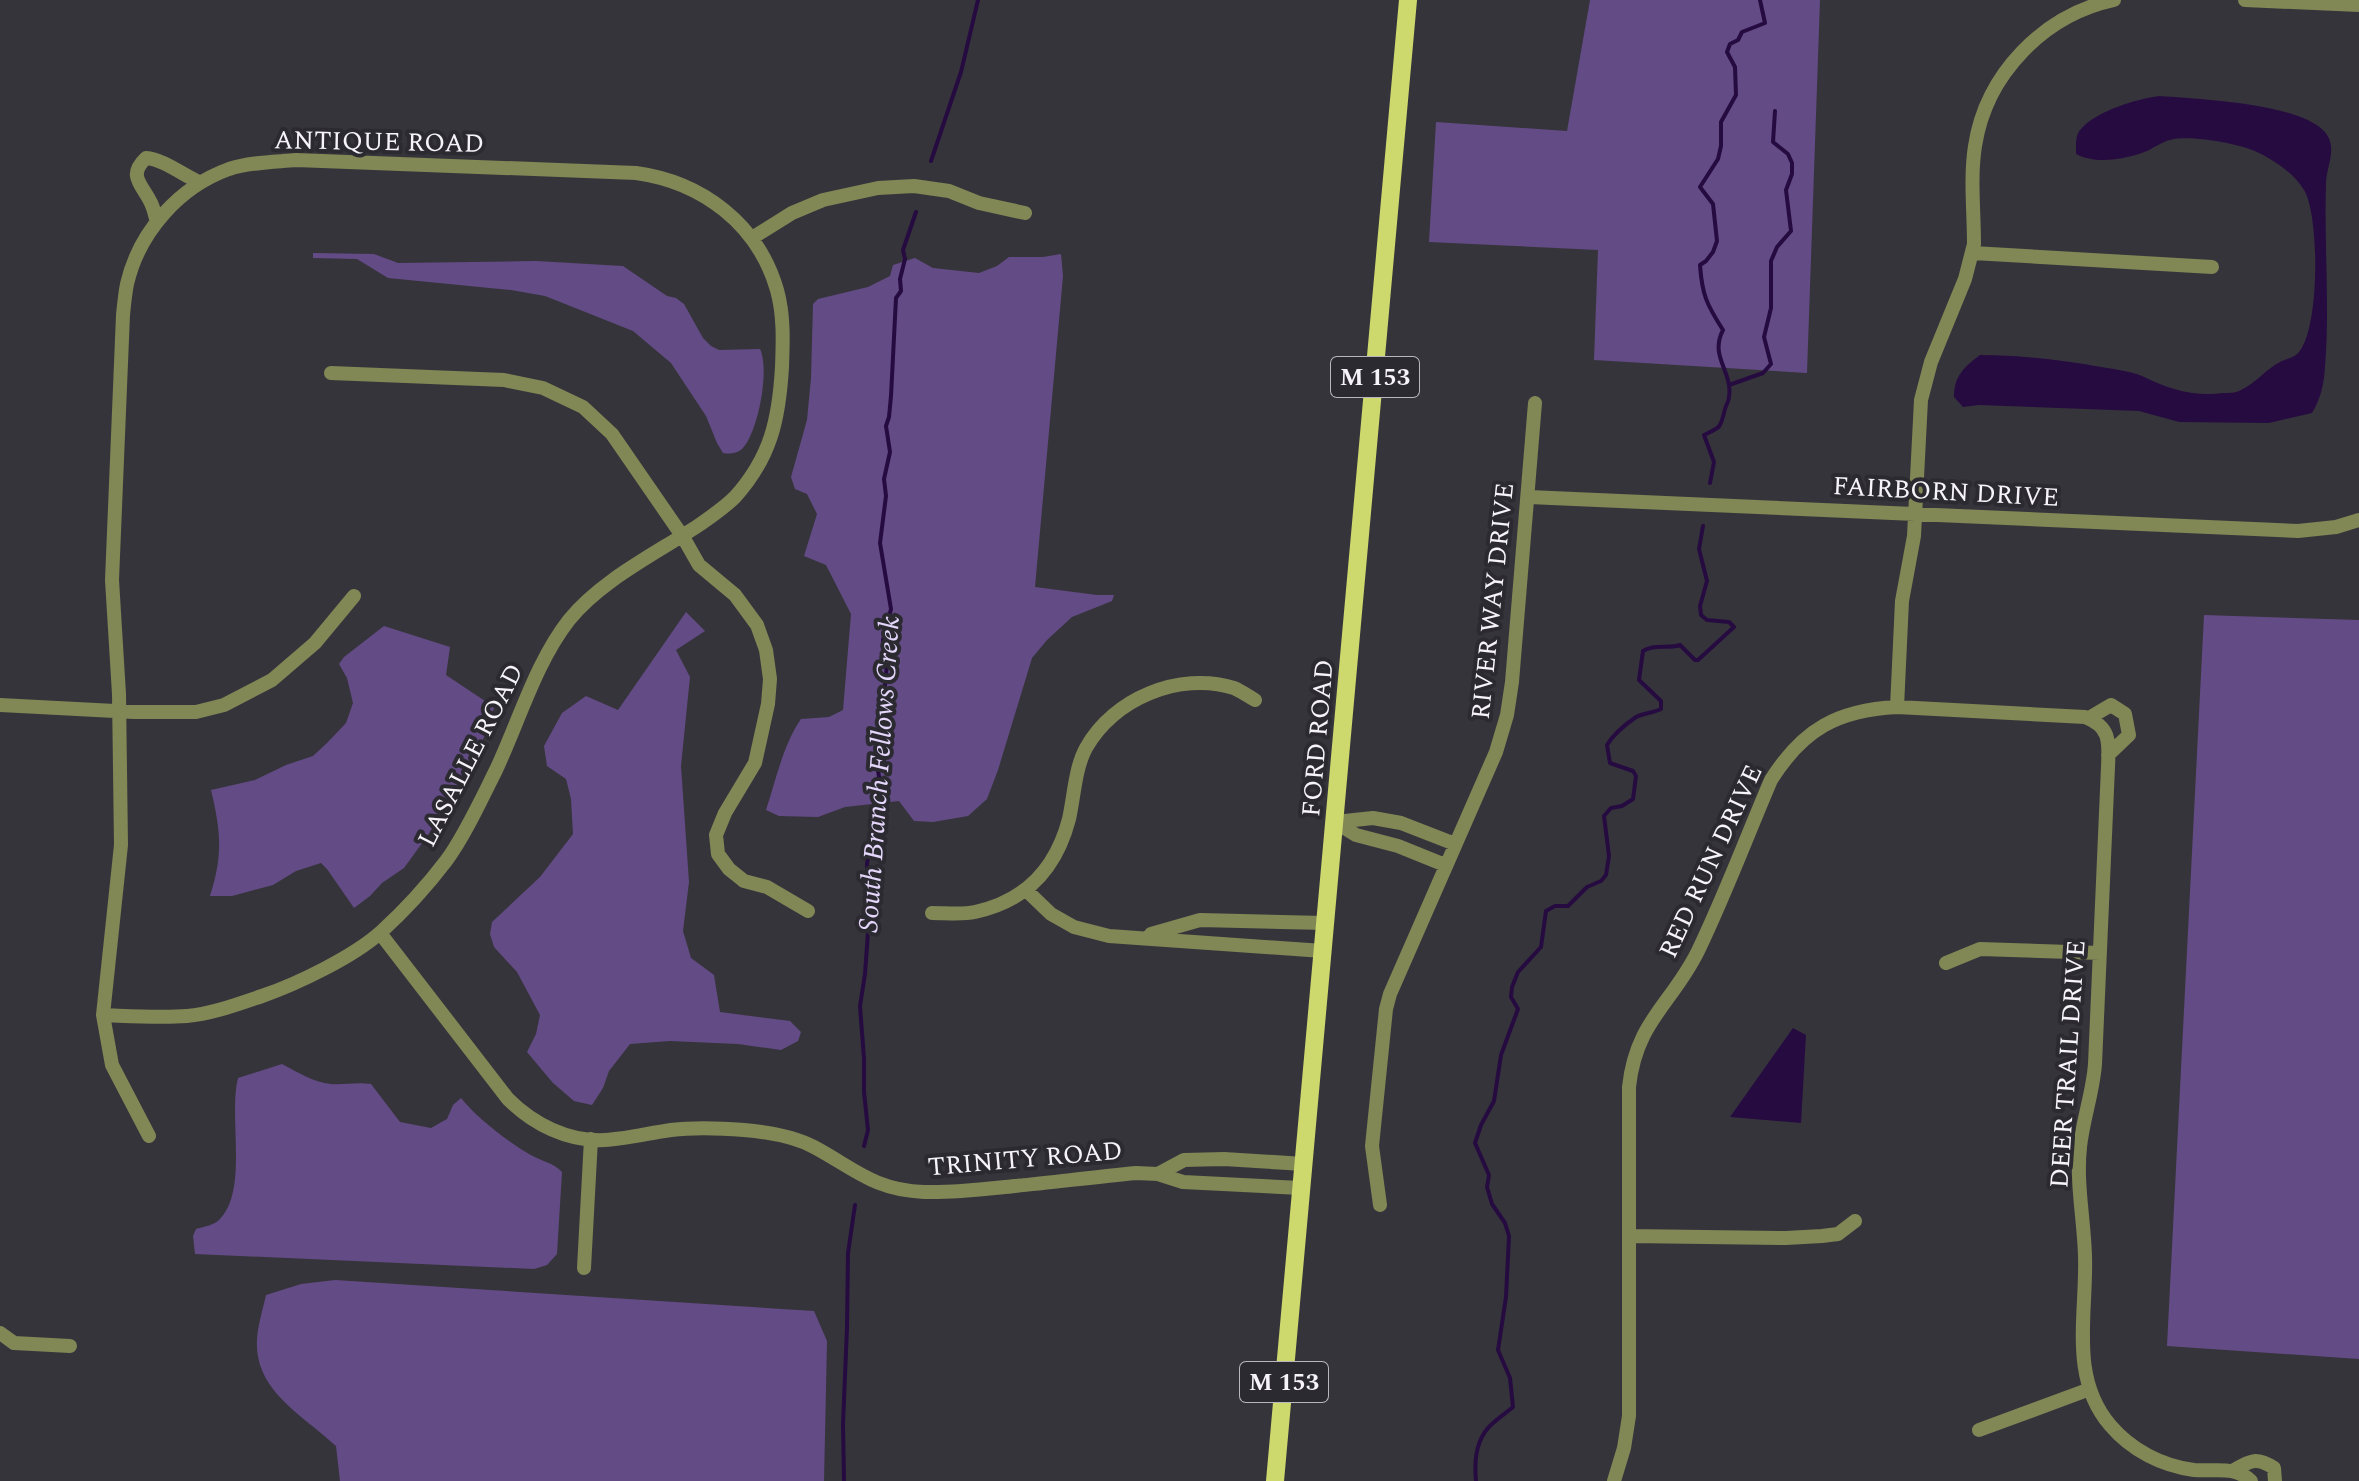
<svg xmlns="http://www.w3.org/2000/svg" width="2359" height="1481" font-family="Spectral,serif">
<rect width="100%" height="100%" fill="#36343b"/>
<path fill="#634b85" d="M 1590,0 L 1820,0 L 1807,373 L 1594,360 L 1598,250 L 1429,242 L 1436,122 L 1567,131 Z
M 313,253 L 374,254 L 398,263 L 536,261 L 623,266 L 667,296 L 676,298 L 684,304 L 703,338 L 711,346 L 719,350 L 760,349 C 770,370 758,433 742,449 C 736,454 730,454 723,453 L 717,443 L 706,416 L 671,363 L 633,331 L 545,296 L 511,290 L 388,278 L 357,259 L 313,258 Z
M 1061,254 L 1063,276 L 1035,587 L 1097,595 L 1114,595 L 1112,601 L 1072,617 L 1047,640 L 1032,658 L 998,770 L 987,799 L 968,816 L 933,822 L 914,821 L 899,801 L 845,807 L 818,817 L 779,816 L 766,810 C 776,780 783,745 801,719 L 829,717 L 843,710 L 851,614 L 826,565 L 804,556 L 817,514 L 807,494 L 795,489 L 791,477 L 807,420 L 811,378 L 813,304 L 818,299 L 868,287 L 890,276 L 893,265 L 915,258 L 933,268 L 979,273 L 997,266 L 1009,257 L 1043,257 Z
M 686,612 L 705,631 L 676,650 L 690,677 L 681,766 L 689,882 L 683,931 L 691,958 L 714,975 L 720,1012 L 790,1021 L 801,1032 L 798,1041 L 781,1050 L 738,1044 L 670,1041 L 630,1044 L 609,1071 L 603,1088 L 592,1105 L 574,1101 L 553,1083 L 527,1052 L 536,1034 L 540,1015 L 517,972 L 494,947 L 490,934 L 492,922 L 540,877 L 573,834 L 571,799 L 566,779 L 547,766 L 544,746 L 562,713 L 586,696 L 618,710 Z
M 2204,615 L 2359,620 L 2359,1359 L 2167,1346 Z
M 384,626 L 450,647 L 446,675 L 494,707 L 488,729 L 449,806 L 404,868 L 382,883 L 370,896 L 354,908 L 327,869 L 321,863 L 296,871 L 273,885 L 232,896 L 210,896 C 223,855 221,832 211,790 L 255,780 L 286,765 L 313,756 L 327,743 L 346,723 L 353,703 L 347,678 L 339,664 L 344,657 Z
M 282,1064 C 297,1072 313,1082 331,1084 C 344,1085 357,1082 371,1084 L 400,1122 L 431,1128 L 447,1119 L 453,1105 L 461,1098 C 477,1118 507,1141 529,1154 C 540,1161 553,1162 562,1172 L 557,1254 L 547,1265 L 534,1269 L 195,1254 L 193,1236 L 196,1229 C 203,1227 214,1225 219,1220 C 249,1191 228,1116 238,1078 Z
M 335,1280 L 814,1311 L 827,1341 L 824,1481 L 340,1481 L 336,1446 C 303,1415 254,1391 257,1339 C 258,1324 263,1309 266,1295 L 301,1284 Z"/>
<path fill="#260b41" d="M 2159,96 C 2198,99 2297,103 2324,131 C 2339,147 2326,166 2326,184 C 2324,245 2330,306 2325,367 C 2324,384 2321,398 2312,413 L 2269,423 L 2179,422 L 2139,411 L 1979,405 L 1963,407 L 1954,397 C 1954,376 1964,367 1980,355 C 2020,355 2061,360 2101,367 C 2113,369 2130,371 2142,376 C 2168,389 2194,397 2223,393 C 2229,393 2236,393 2241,390 C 2255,384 2266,369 2280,362 C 2285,359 2293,358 2297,354 C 2320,334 2320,216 2304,190 C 2294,174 2279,164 2263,155 C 2244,144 2196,136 2174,139 C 2165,140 2155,147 2147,151 C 2127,159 2096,165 2076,154 C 2076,145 2075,135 2081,129 C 2096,111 2137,99 2159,96 Z
M 1793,1028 L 1806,1035 L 1801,1123 L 1730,1117 Z"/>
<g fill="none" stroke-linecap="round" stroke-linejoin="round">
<path stroke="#260b41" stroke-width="4" d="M 931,161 L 961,72 L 978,0
M 1729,385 L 1763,373 L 1771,364 L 1764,337 L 1771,308 L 1771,261 L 1777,247 L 1791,231 L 1786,190 L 1792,174 L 1792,163 L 1788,154 L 1773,142 L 1775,111
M 1710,483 L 1714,462 L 1704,435 C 1721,427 1720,429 1725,409 C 1726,405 1729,401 1729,397 C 1733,371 1709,357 1723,330 C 1707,305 1702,295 1700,265 L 1706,261 L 1713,252 L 1717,241 L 1713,204 L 1700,187 L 1718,159 L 1721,146 L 1721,122 L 1736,95 L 1735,67 L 1727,52 L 1730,44 L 1738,40 L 1742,32 L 1765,23 L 1760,0
M 864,1146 L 868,1130 L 864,1092 L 864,1059 L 860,1006 L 865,974 L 869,918 L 867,863 L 875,829 L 874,795 L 880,783 L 876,757 L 886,677 L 887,659 L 883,640 L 891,609 L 880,543 L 886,496 L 884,479 L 890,452 L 886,426 L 889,417 L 891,396 L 896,298 L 901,291 L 900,279 L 905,259 L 903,250 L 916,212
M 844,1481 L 843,1424 L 847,1328 L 848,1253 L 855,1205
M 1476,1481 C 1474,1461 1476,1438 1492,1424 C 1498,1418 1506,1413 1513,1407 L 1510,1378 L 1498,1350 L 1506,1297 L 1509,1236 L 1505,1223 L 1492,1204 L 1487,1187 L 1489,1175 L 1475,1143 L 1481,1125 L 1494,1101 L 1501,1055 L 1518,1009 L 1511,997 L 1512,987 L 1518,972 L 1541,947 L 1546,911 L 1555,906 L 1568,906 L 1587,887 L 1601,881 L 1606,875 L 1609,856 L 1604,816 L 1611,808 L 1622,806 L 1633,799 L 1636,776 L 1633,771 L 1610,763 L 1607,745 C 1613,735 1626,724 1636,717 C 1644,713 1653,713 1661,709 L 1661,701 L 1639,680 L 1643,651 C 1653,644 1668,649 1680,645 L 1695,660 L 1698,660 L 1734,627 L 1729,622 L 1707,620 L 1701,615 L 1700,606 L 1707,581 L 1699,549 L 1703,526"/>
<path stroke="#818755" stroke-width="14" d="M 2245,0 L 2359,5
M 157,222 C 155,216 154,209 151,203 C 142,184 127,176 146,158 C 163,159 183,175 199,182
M 752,238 L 792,213 L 823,200 L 878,188 L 914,186 L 949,191 L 979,203 L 1025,213
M 1973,253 L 2212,267
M 331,373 L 504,380 L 543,388 L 583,407 L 612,434 L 683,537 L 699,565 L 735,595 L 757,625 L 766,650 L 770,679 L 768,704 L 755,763 L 725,813 L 716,835 L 718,854 L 729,869 L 744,881 L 767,887 L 808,911
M 1529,497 L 2298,531 L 2336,527 L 2359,520
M 0,705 L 134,712 L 196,712 L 224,705 L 272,680 L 315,643 L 354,596
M 1897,707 L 1902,601 L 1914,536 L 1921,400 L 1931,362 L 1965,279 L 1974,244 C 1974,211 1970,178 1975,146 C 1986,74 2044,15 2114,0
M 2089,718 L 2111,705 L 2125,714 L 2129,735 L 2108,755
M 1335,822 L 1373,818 L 1401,823 L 1455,844
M 1335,822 L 1356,835 L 1398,846 L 1445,865
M 1027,891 L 1051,914 L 1074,927 L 1109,936 L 1323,951
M 932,913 C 946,913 962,915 975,912 C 1026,901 1056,869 1069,819 C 1074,797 1075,768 1086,748 C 1113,699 1179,671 1234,688 C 1241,691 1248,696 1255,700
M 380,933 L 508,1099 C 533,1124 568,1142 605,1140 C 627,1139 649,1133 671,1130 C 695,1127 720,1128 744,1130 C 767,1132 793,1136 814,1147 C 855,1169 874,1190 924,1192 C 955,1193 985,1189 1015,1186 C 1055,1182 1095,1177 1136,1173 L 1158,1174
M 1151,934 L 1200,920 L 1325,923
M 1946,963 L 1980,949 L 2100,953
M 103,1015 C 130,1016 159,1018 187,1016 C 212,1014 238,1004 262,996 C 297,984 353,957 381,932 C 404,911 427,886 446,861 C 464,837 482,798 496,770 C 519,721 536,662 569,620 C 601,580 657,553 699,525 C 712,516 724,508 735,497 C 771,457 779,419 782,367 C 783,341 784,315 777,290 C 758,224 702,182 636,173 L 296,160 C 274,162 251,162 229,169 C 179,187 139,232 127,284 C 125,294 124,305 123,315 L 112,580 L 119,694 L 121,845 L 103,1015 L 112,1065 L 149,1136
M 1301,1188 L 1183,1182 L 1158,1174 L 1184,1160 L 1224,1159 L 1304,1164
M 1380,1205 L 1372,1146 L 1386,1009 L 1390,994 L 1496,752 L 1507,715 L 1512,682 L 1535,403
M 1629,1236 L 1786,1238 L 1822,1236 L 1838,1234 L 1855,1221
M 584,1268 L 591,1139
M 0,1333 L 14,1343 L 70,1346
M 1979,1430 L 2090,1389
M 2234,1470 C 2251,1460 2257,1457 2274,1468 L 2275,1481
M 1614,1481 L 1624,1448 L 1629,1416 L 1629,1087 C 1636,1021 1672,1004 1698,951 C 1725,895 1747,836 1771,780 C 1803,729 1838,710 1897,707 L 2085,717 C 2111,727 2109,742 2108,767 C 2104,866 2100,965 2095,1064 C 2093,1092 2083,1119 2080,1147 C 2076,1184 2084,1219 2085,1256 C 2087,1314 2069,1377 2110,1425 C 2131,1450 2162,1466 2194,1470 C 2215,1472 2234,1465 2251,1481"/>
<path stroke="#cdd86d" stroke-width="18" d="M 1275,1481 L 1408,0"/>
</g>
<g text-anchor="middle" stroke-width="8" stroke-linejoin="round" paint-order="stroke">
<g fill="#2c2a31" stroke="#b9b7bd" stroke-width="2">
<rect x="1331" y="357" width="88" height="40" rx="6"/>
<rect x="1240" y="1362" width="88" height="40" rx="6"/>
</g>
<g font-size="24" font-weight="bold" fill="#f6f4f9">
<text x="1375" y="385">M 153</text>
<text x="1284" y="1390">M 153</text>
</g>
<g font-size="26" fill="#f6f4f9" stroke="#2c2a31">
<text transform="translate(379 141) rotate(1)" y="9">ANTIQUE ROAD</text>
<text transform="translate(1946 491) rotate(3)" y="9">FAIRBORN DRIVE</text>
<text transform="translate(1492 601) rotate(-84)" y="9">RIVER WAY DRIVE</text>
<text transform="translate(1317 738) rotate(-85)" y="9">FORD ROAD</text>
<text transform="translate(470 755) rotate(-63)" y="9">LASALLE ROAD</text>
<text transform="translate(1710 861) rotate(-65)" y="9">RED RUN DRIVE</text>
<text transform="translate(2067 1064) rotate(-86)" y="9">DEER TRAIL DRIVE</text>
<text transform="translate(1025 1158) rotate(-5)" y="9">TRINITY ROAD</text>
</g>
<g font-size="28" font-style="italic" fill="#e4d7fb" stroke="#2c2a31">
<text transform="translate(878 774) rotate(-86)" y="10">South Branch Fellows Creek</text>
</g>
</g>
</svg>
